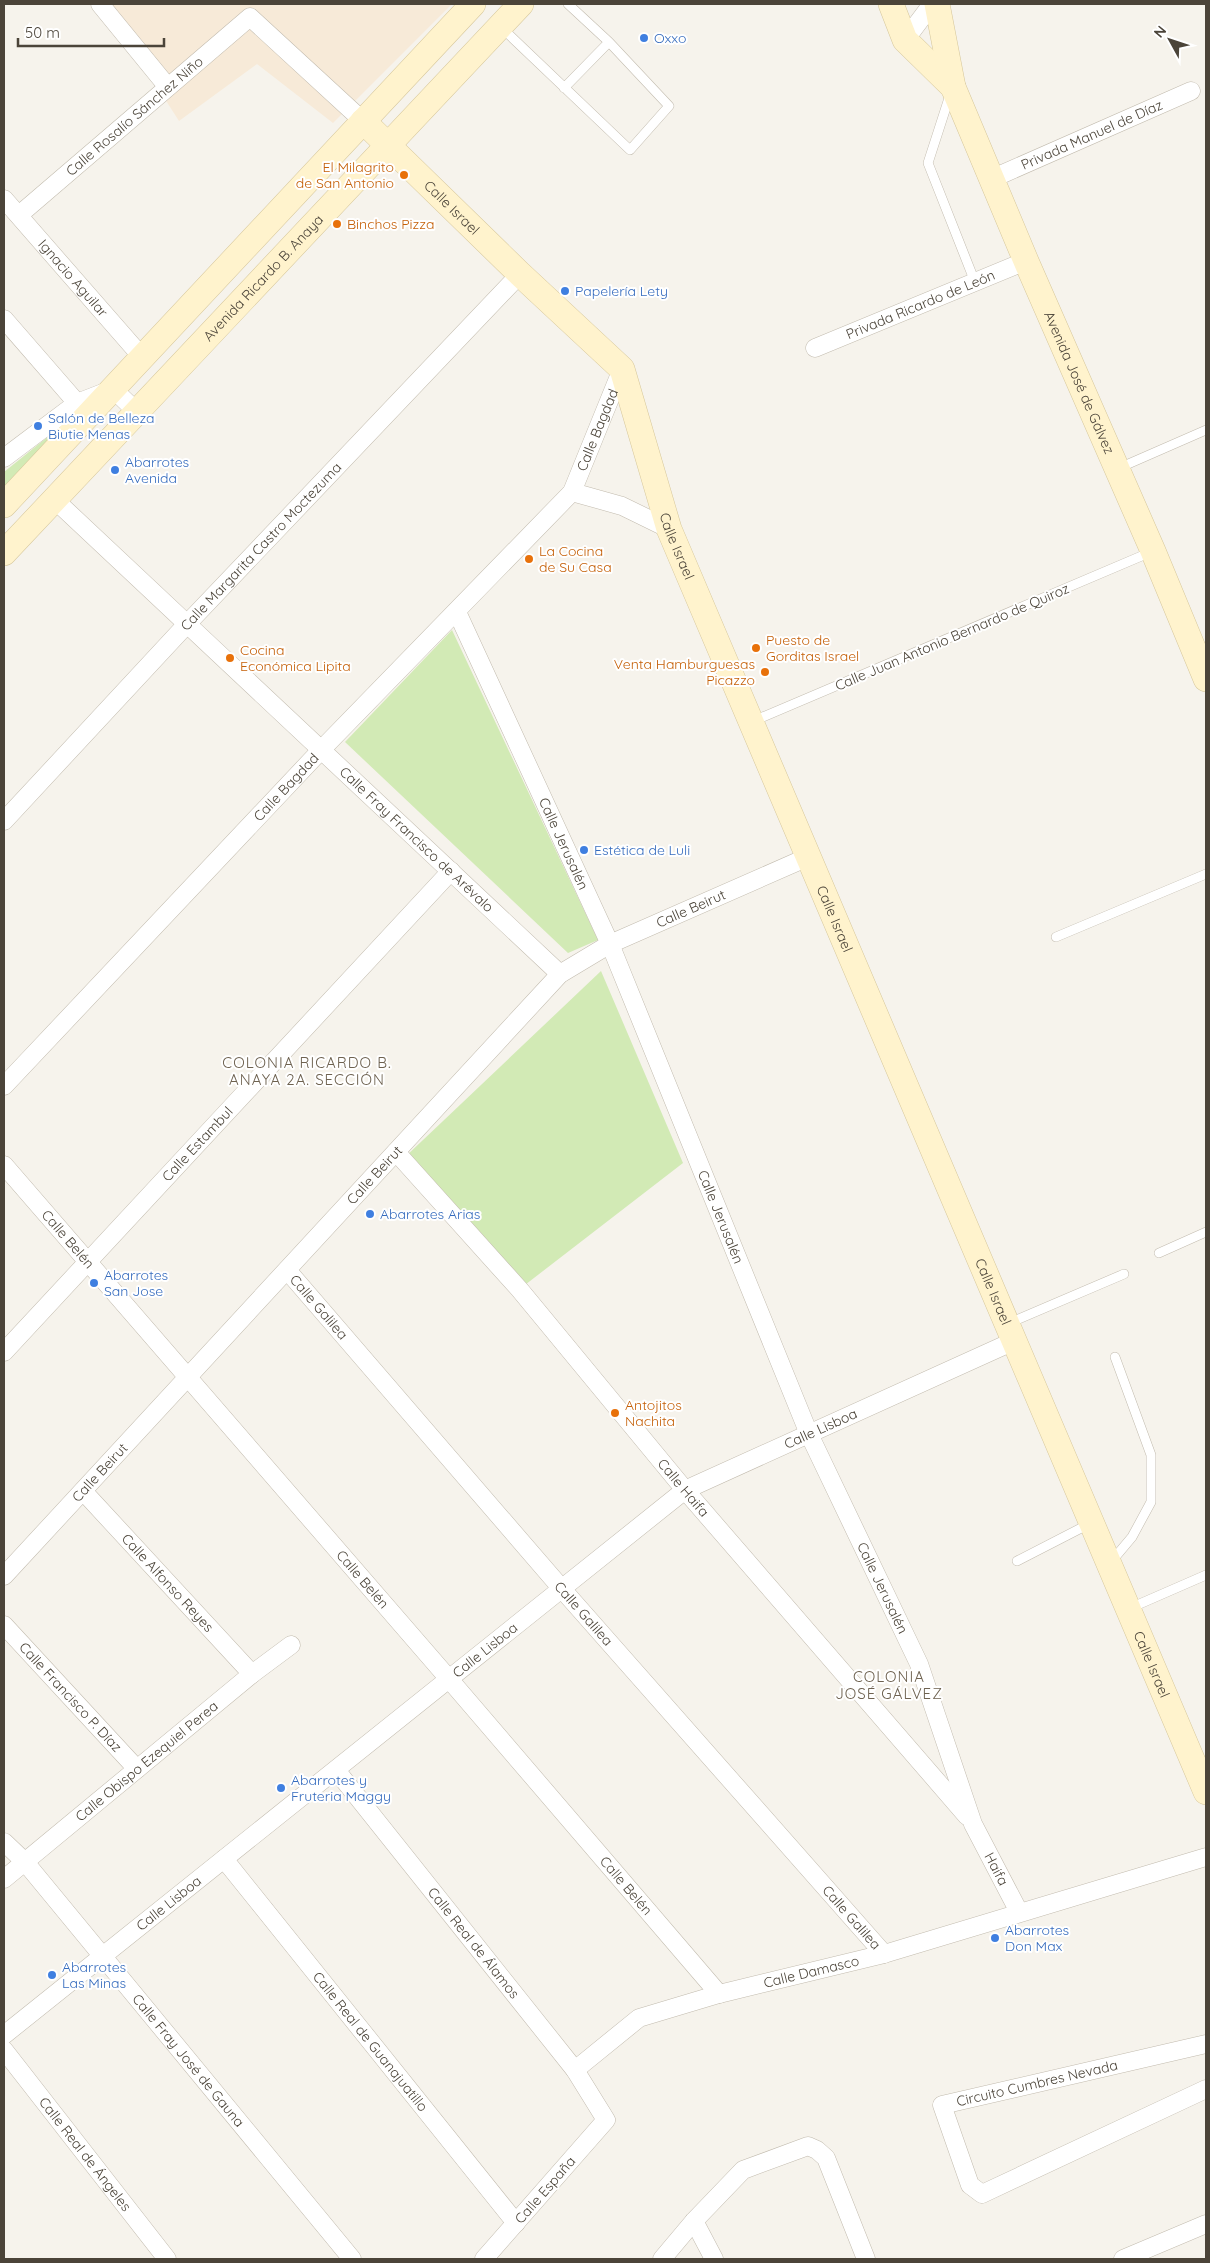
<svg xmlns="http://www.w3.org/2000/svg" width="1210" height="2263" font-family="Quicksand,sans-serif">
<rect width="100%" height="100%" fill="#f6f3ec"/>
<path fill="#f7ead8" d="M 104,4 L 452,4 L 333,123 L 257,64 L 179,121 Z"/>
<path fill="#d2eab5" d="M 70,419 L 4,488 L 4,472 Z
M 452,630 L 598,940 L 568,953 L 345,742 Z
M 601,971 L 683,1163 L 521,1288 L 404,1158 Z"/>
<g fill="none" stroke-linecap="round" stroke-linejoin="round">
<defs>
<path id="lane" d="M 502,28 L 630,150 L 669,106 L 609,42 L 568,4
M 564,88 L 609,42
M 950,95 L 928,163 L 975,282
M 1119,468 L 1206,430
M 751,722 L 1151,552
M 1056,937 L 1206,874
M 1159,1253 L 1206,1232
M 1007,1324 L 1124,1274
M 1017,1561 L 1089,1524
M 1111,1562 L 1132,1537 L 1151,1502 L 1151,1455 L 1115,1357
M 1128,1609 L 1206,1575"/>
<g id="street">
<path d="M 100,4 L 167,86"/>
<path d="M 905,40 L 932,4"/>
<path id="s1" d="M 991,179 L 1191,91"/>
<path id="s2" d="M 4,199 L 142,357"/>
<path id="s3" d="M 19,215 L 250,17 L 363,121"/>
<path d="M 4,319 L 77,403"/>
<path id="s4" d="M 815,348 L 1026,261"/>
<path d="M 4,458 L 77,403 L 113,389 L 136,411"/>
<path d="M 572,492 L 622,506 L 669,529"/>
<path id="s5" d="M 55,500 L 560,974"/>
<path id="s6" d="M 457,612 L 610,944 L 809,1434 L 919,1664 L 973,1824 L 1019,1912"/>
<path id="s7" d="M 4,821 L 187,624 L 520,274"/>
<path id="s8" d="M 4,1086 L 321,750 L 572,492 L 622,369"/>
<path id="s9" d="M 396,1152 L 520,1290 L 685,1490 L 967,1816"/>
<path id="s10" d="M 4,1165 L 449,1679 L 719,1994"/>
<path id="s11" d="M 287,1270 L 562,1589 L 884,1954"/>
<path id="s12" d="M 4,1352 L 451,871"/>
<path id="s13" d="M 83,1491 L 252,1674"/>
<path id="s14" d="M 4,1576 L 560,974 L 610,944 L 808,857"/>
<path id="s15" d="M 4,1625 L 137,1769"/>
<path id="s16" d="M 336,1770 L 575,2070 L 606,2120 L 484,2259"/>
<path id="s17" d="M 4,1842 L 25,1862 L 352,2259"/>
<path id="s18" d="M 224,1859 L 516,2223"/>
<path id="s19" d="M 4,1879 L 252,1674 L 291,1645"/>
<path id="s20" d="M 4,2035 L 685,1490 L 1014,1341"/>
<path d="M 1206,2044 L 942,2105 L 970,2185 L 982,2194 L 1206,2089"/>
<path id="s21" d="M 4,2050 L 167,2259"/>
<path id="s22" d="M 575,2070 L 639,2018 L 719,1994 L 884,1954 L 1206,1857"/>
<path d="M 694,2221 L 714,2259"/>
<path d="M 662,2259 L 694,2221 L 743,2170 L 808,2146 L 817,2150 L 826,2158 L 866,2259"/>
<path d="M 1123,2259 L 1206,2224"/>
</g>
<g id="secondary">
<path d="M 891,4 L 905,40 L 953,87"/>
<path id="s23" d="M 937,4 L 953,87 L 1026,261 L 1153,551 L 1206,679"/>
<path id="s24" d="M 363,121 L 520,274 L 622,369 L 669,529 L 1206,1792"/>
<path d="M 4,505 L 473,4"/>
<path id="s25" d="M 4,553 L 521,4"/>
</g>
</defs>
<use href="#lane" stroke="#c2bbae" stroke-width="10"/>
<use href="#street" stroke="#c2bbae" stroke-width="19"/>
<use href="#secondary" stroke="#d6c79b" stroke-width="26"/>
<use href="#lane" stroke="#fff" stroke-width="9"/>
<use href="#street" stroke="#fff" stroke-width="18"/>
<use href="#secondary" stroke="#fff3cd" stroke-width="25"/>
</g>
<g fill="#3f7fe0" stroke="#fff" stroke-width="2">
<circle cx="644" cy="38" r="5"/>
<circle cx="565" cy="291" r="5"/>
<circle cx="38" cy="426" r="5"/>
<circle cx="115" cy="470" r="5"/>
<circle cx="584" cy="850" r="5"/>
<circle cx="370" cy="1214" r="5"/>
<circle cx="94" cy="1283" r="5"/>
<circle cx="281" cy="1788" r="5"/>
<circle cx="995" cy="1938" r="5"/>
<circle cx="52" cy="1975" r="5"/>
</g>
<g fill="#e8710a" stroke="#fff" stroke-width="2">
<circle cx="404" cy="175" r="5"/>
<circle cx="337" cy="224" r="5"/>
<circle cx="529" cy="559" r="5"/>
<circle cx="756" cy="648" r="5"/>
<circle cx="230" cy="658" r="5"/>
<circle cx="765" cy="672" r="5"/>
<circle cx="615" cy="1413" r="5"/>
</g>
<g text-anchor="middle" stroke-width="4" stroke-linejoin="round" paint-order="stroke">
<g font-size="14" fill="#366cbe" stroke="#fff" text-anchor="start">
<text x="654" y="43">Oxxo</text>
<text x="575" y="296">Papelería Lety</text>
<text x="48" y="423">Salón de Belleza<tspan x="48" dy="16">Biutie Menas</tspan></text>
<text x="125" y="467">Abarrotes<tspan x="125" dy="16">Avenida</tspan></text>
<text x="594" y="855">Estética de Luli</text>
<text x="380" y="1219">Abarrotes Arias</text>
<text x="104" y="1280">Abarrotes<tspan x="104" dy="16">San Jose</tspan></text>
<text x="291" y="1785">Abarrotes y<tspan x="291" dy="16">Fruteria Maggy</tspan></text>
<text x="1005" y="1935">Abarrotes<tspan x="1005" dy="16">Don Max</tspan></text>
<text x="62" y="1972">Abarrotes<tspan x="62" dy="16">Las Minas</tspan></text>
</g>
<g font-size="14" fill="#4b4439" stroke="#fff">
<text dy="5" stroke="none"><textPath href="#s3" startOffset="152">Calle Rosalío Sánchez Niño</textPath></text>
<text dy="5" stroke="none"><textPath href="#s1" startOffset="110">Privada Manuel de Díaz</textPath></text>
<text dy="5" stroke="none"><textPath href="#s24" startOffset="124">Calle Israel</textPath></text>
<text dy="5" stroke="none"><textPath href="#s2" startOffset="105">Ignacio Aguilar</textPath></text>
<text dy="5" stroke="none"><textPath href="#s25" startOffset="378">Avenida Ricardo B. Anaya</textPath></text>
<text dy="5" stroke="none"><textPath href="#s4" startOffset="114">Privada Ricardo de León</textPath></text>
<text dy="5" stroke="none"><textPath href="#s23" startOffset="406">Avenida José de Gálvez</textPath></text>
<text dy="5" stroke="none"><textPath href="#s8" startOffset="889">Calle Bagdad</textPath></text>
<text dy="5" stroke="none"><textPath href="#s7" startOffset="376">Calle Margarita Castro Moctezuma</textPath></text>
<text dy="5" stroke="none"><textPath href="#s24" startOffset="544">Calle Israel</textPath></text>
<text transform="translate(952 637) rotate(-23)" y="5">Calle Juan Antonio Bernardo de Quiroz</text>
<text dy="5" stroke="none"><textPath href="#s8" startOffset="411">Calle Bagdad</textPath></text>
<text dy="5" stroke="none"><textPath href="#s5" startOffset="496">Calle Fray Francisco de Arévalo</textPath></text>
<text dy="5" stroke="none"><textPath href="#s6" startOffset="255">Calle Jerusalén</textPath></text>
<text dy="5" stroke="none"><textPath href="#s14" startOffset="966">Calle Beirut</textPath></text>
<text dy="5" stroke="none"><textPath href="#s24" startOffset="949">Calle Israel</textPath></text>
<text dy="5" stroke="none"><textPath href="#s12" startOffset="284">Calle Estambul</textPath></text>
<text dy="5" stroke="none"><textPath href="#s14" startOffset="546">Calle Beirut</textPath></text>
<text dy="5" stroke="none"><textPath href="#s6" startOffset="660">Calle Jerusalén</textPath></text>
<text dy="5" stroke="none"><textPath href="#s10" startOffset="98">Calle Belén</textPath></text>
<text dy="5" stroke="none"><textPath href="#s24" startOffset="1354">Calle Israel</textPath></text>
<text dy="5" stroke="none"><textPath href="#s11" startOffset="49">Calle Galilea</textPath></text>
<text dy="5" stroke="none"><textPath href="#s20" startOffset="1021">Calle Lisboa</textPath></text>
<text dy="5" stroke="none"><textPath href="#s14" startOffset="141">Calle Beirut</textPath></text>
<text dy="5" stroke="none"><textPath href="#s9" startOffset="442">Calle Haifa</textPath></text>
<text dy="5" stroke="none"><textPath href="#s10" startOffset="548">Calle Belén</textPath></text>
<text dy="5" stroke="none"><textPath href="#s13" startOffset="125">Calle Alfonso Reyes</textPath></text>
<text dy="5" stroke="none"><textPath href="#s6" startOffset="1065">Calle Jerusalén</textPath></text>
<text dy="5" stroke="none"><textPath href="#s11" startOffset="454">Calle Galilea</textPath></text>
<text dy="5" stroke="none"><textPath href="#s20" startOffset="616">Calle Lisboa</textPath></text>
<text dy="5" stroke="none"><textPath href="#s24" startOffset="1759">Calle Israel</textPath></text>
<text dy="5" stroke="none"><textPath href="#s15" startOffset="98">Calle Francisco P. Díaz</textPath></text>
<text dy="5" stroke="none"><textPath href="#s19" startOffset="185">Calle Obispo Ezequiel Perea</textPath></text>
<text dy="5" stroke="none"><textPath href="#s6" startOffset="1369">Haifa</textPath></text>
<text dy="5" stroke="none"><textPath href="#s10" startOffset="952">Calle Belén</textPath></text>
<text dy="5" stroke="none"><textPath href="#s20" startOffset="211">Calle Lisboa</textPath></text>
<text dy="5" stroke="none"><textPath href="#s11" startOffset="859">Calle Galilea</textPath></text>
<text dy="5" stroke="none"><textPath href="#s16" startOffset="221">Calle Real de Álamos</textPath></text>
<text dy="5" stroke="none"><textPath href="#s22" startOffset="261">Calle Damasco</textPath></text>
<text dy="5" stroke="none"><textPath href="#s18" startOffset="234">Calle Real de Guanajuatillo</textPath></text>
<text dy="5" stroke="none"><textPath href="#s17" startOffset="286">Calle Fray José de Gauna</textPath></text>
<text transform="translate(1037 2083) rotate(-13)" y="5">Circuito Cumbres Nevada</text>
<text dy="5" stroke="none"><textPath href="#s21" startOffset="132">Calle Real de Ángeles</textPath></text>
<text transform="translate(545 2190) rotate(-49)" y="5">Calle España</text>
</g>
<g font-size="14" fill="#c56008" stroke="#fff" text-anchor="start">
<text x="394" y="172" text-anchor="end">El Milagrito<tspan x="394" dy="16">de San Antonio</tspan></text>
<text x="347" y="229">Binchos Pizza</text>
<text x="539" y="556">La Cocina<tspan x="539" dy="16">de Su Casa</tspan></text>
<text x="766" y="645">Puesto de<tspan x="766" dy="16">Gorditas Israel</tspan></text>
<text x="240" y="655">Cocina<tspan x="240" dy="16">Económica Lipita</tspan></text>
<text x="755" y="669" text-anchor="end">Venta Hamburguesas<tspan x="755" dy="16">Picazzo</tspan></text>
<text x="625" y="1410">Antojitos<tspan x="625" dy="16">Nachita</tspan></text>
</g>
<g font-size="15" letter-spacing="1" fill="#6e6250" stroke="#fff">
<text x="307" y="1068">COLONIA RICARDO B.<tspan x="307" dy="17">ANAYA 2A. SECCIÓN</tspan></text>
<text x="889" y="1682">COLONIA<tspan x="889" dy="17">JOSÉ GÁLVEZ</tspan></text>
</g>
</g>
<rect width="1210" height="2263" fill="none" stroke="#4b4439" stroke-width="10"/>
<g transform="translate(1170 40) rotate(310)" stroke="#ffffff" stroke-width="4" paint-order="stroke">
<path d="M0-4L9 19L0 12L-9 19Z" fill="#4b4439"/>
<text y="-8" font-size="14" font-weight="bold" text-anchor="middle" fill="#4b4439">N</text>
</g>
<path d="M18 38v8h146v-8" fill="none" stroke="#4b4439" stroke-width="2.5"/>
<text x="25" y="38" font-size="15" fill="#4b4439" stroke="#ffffff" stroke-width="4" paint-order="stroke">50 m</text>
</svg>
